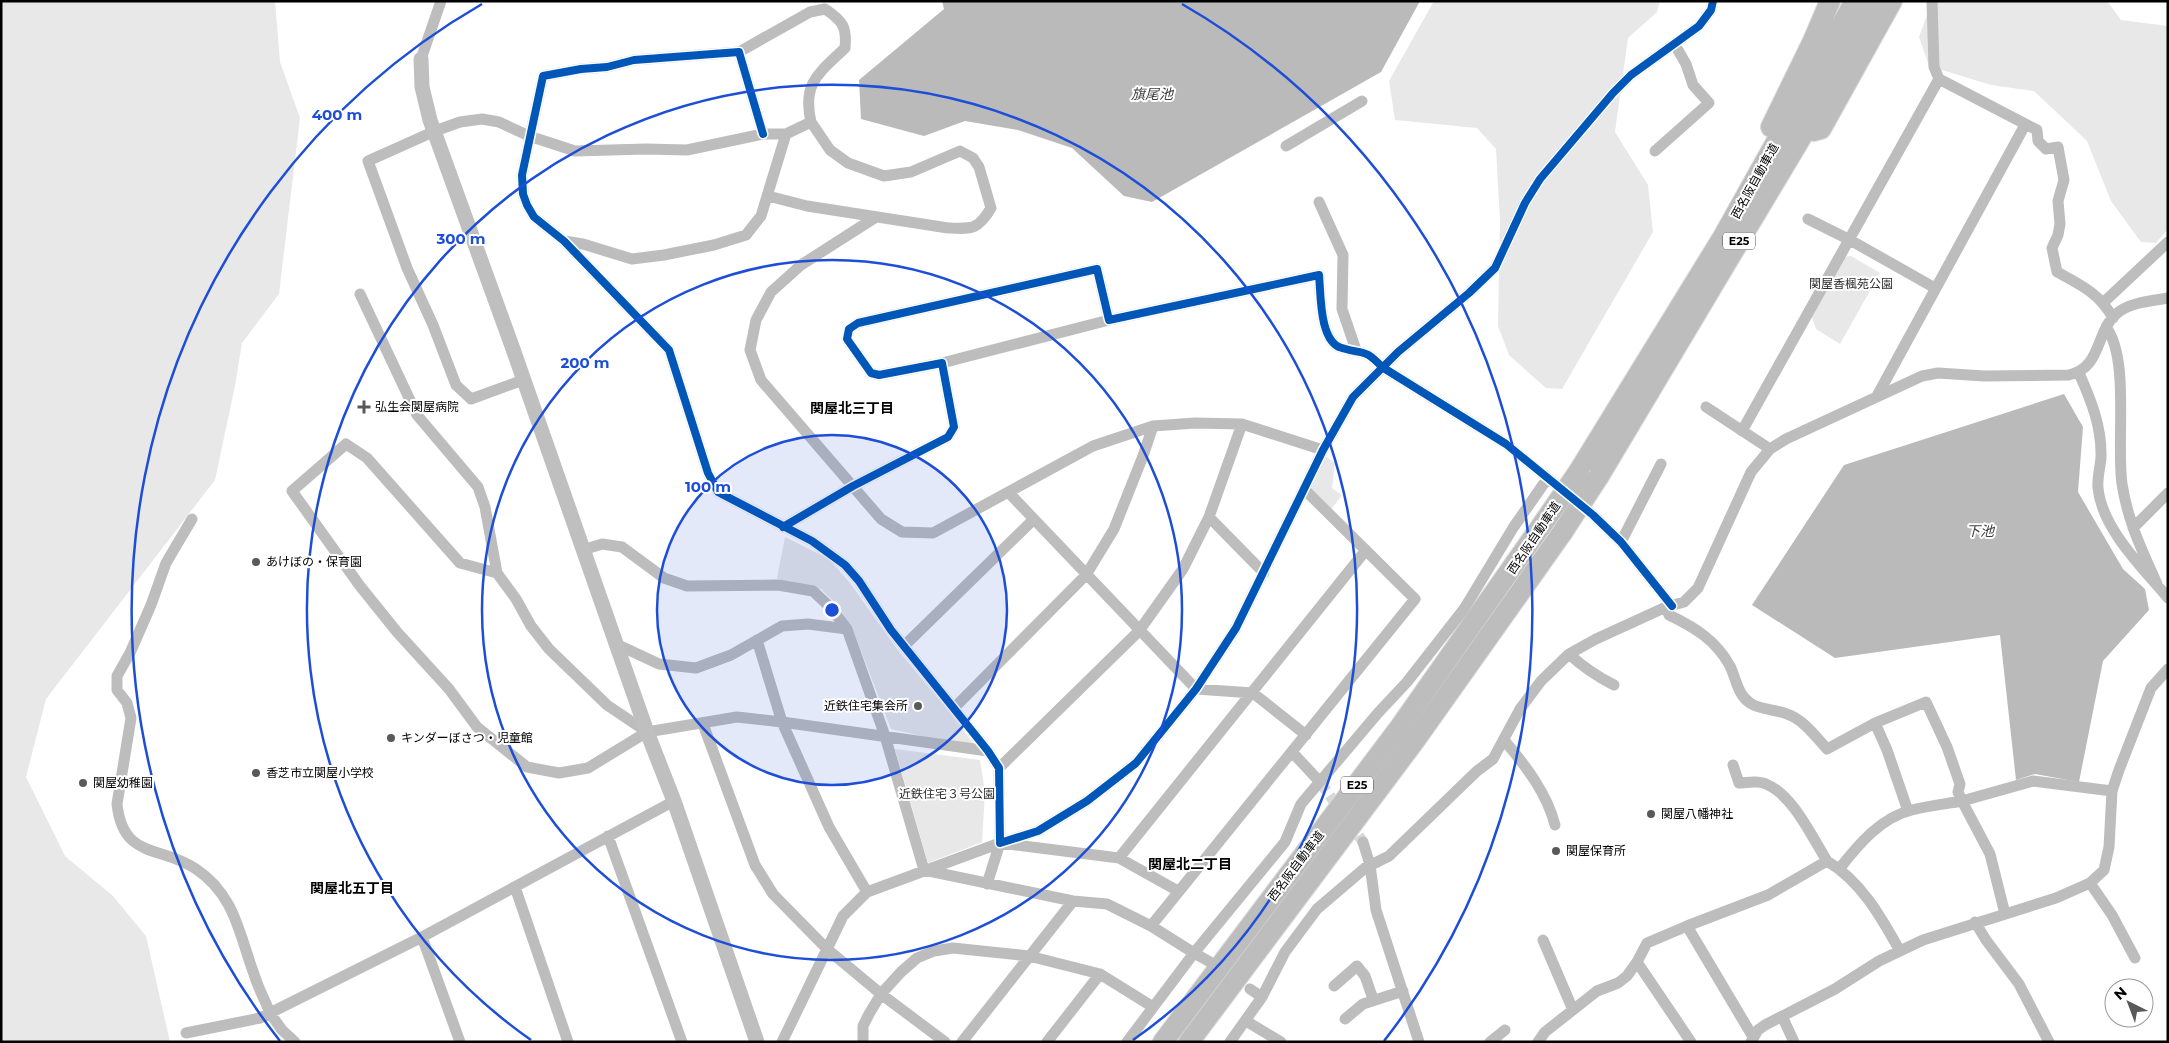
<svg xmlns="http://www.w3.org/2000/svg" width="2169" height="1043" font-family="Montserrat,'Noto Sans JP',sans-serif">
<rect width="100%" height="100%" fill="#fff"/>
<path fill="#e8e8e8" d="M 1,1 L 275,1 L 280,62 L 300,118 L 279,294 L 242,343 L 235,386 L 215,480 L 46,699 L 26,777 L 65,856 L 113,896 L 146,936 L 170,1042 L 1,1042 Z
M 1434,1 L 1660,1 L 1657,12 L 1628,38 L 1615,132 L 1648,185 L 1653,232 L 1562,389 L 1546,388 L 1509,355 L 1498,326 L 1500,220 L 1496,149 L 1477,128 L 1395,120 L 1389,81 Z
M 1932,1 L 2107,1 L 2121,20 L 2168,26 L 2168,229 L 2156,243 L 2141,242 L 2111,201 L 2087,141 L 2034,91 L 1991,85 L 1929,66 L 1919,37 Z
M 1851,256 L 1880,273 L 1840,344 L 1816,329 L 1811,315 L 1843,257 Z
M 1324,455 L 1335,463 L 1332,488 L 1342,495 L 1330,511 L 1309,490 Z
M 785,537 L 829,559 L 850,583 L 897,649 L 946,708 L 978,749 L 891,729 L 853,630 L 839,607 L 821,589 L 798,588 L 777,578 Z
M 895,749 L 980,760 L 985,792 L 982,842 L 928,863 Z"/>
<path fill="#bababa" d="M 942,1 L 1420,1 L 1381,72 L 1152,202 L 1124,196 L 1072,148 L 1018,130 L 965,121 L 924,136 L 861,119 L 859,80 L 944,9 Z
M 2064,394 L 2083,427 L 2078,492 L 2123,569 L 2145,589 L 2149,610 L 2103,661 L 2079,782 L 2035,774 L 2016,780 L 2000,635 L 1835,658 L 1752,605 L 1844,465 Z"/>
<g fill="none" stroke-linecap="round" stroke-linejoin="round">
<path stroke="#d9d9d9" stroke-width="11" stroke-dasharray="11 5.5" stroke-linecap="butt" d="M 1320,782 L 1363,842"/>
<defs>
<path id="highway" d="M 1771,127 L 1813,41 L 1830,1
M 1814,131 L 1821,129 L 1892,1
M 1579,471 L 1723,237 L 1855,1
M 1599,476 L 1802,136 L 1873,1
M 1163,1042 L 1400,727 L 1544,522
M 1189,1042 L 1416,739 L 1562,533"/>
</defs>
<use href="#highway" stroke="#dbdbdb" stroke-width="22"/>
<path stroke="#bdbdbd" stroke-width="11" d="M 1932,1 L 1934,67 L 1939,79 L 2037,130 L 2038,141 L 2046,149 L 2058,147 L 2064,180 L 2058,201 L 2060,224 L 2058,235 L 2052,248 L 2057,272 C 2081,285 2099,293 2113,318
M 739,52 L 810,12 L 825,9 C 843,21 847,27 845,48 C 819,73 802,83 811,122
M 421,59 L 441,1
M 763,134 L 739,52 L 634,60 L 607,67 L 581,69 L 543,76 L 522,175 L 523,194 L 527,205 L 534,217 L 564,241 L 669,350 L 708,473 L 718,492 L 812,541 L 845,565 L 859,581 L 891,630 L 988,751 L 999,768 L 1000,843 L 1038,831 L 1087,801 L 1136,763 L 1196,689 L 1236,628 L 1323,450 L 1353,397 L 1398,352 L 1469,293 L 1495,268 L 1525,203 L 1540,179 L 1613,93 L 1631,75 L 1699,26 L 1711,10 L 1713,1
M 1286,146 L 1362,101
M 1655,151 L 1709,103 L 1693,85 L 1686,64 L 1675,45
M 1319,202 L 1343,255 L 1342,309 L 1356,350
M 876,217 L 801,265 L 771,292 L 756,320 L 750,350 L 761,380 L 881,519 L 902,532 L 933,533 L 1093,446 L 1153,426 L 1195,423 L 1242,424 L 1323,450
M 1808,219 L 1850,240 L 1935,288
M 564,241 L 583,244 L 632,259 L 664,255 L 714,245 L 746,235 L 761,216 L 786,134
M 360,294 L 417,415 L 478,487 L 485,507 L 497,573
M 2104,302 L 2168,242
M 2106,327 C 2130,359 2116,442 2122,484 C 2128,522 2142,550 2157,584
M 942,363 L 1109,320
M 2079,373 C 2091,400 2102,427 2101,458 C 2100,468 2097,479 2098,488 C 2102,529 2143,568 2168,598
M 523,380 L 471,399 L 456,385 L 433,325 L 407,268 L 368,161 L 435,131 L 460,122 L 482,119 L 499,122 L 529,136 L 575,151 L 646,149 L 687,150 L 763,134 L 786,134 L 811,122 L 830,150 L 848,163 L 884,176 L 911,172 L 960,151 L 973,158 L 979,167 L 991,208 C 978,230 972,229 948,228 L 807,206 L 768,196
M 1877,396 L 2025,125
M 1706,407 L 1770,449
M 1742,431 L 1939,79
M 1009,493 L 1196,689 L 1253,693 L 1306,735
M 1209,517 L 1264,573
M 783,527 L 853,486 L 948,437 L 954,427 L 942,363 L 879,375 L 871,373 L 847,339 L 849,329 L 858,323 L 1097,269 L 1109,320 L 1319,275 C 1321,294 1319,342 1342,348 C 1365,355 1364,348 1382,367 L 1506,444 L 1593,515 L 1621,542 L 1672,606
M 2133,528 L 2168,493
M 1621,542 L 1661,464
M 583,550 L 602,544 L 622,547 L 664,578 L 687,586 L 778,585 L 813,591 L 832,609 L 847,629
M 1666,607 L 1669,615 C 1694,627 1716,640 1730,666 C 1736,678 1737,694 1750,703 C 1760,710 1775,709 1787,714 C 1803,719 1816,737 1827,749 L 1875,723 L 1926,702 L 1947,747 L 1960,784 L 1958,792 L 1962,801 L 2033,781 L 2112,791
M 757,640 L 782,722 L 829,827 L 867,892
M 616,644 L 659,664 L 696,668 L 731,655 L 782,626 L 808,624 L 847,629 L 885,736 L 924,870 L 1073,901 L 1107,904 L 1151,926 L 1194,953 L 1127,1042
M 904,646 L 1034,519
M 1569,654 C 1583,667 1598,677 1614,685
M 954,708 L 1086,575 L 1114,529 L 1143,456 L 1153,426
M 1875,723 L 1887,750 L 1908,811
M 703,724 L 755,865 L 773,894 L 827,949 L 881,994 L 945,1042
M 647,732 L 607,705 L 549,649 L 531,626 L 516,599 L 497,573 L 460,563 L 367,458 L 346,444 L 292,491 L 360,586 L 397,632 L 449,689 L 477,727 L 527,767 L 559,773 L 588,768 L 647,732 L 737,717 L 782,722 L 988,751
M 1504,740 C 1525,765 1547,793 1555,825
M 1292,752 L 1320,782
M 1733,765 L 1739,783 C 1747,783 1758,780 1766,784 C 1793,795 1812,837 1827,861
M 999,768 L 1139,631 L 1183,569 L 1209,517 L 1242,424
M 608,836 L 682,1042
M 1363,842 L 1370,865 L 1376,910 L 1419,1042
M 1119,858 L 1366,550
M 1840,868 C 1858,845 1881,817 1912,810 C 1928,806 1945,804 1962,801 L 1990,854 L 2005,914
M 2090,883 L 2112,915 L 2135,958
M 987,884 L 1000,843 L 1119,858 L 1178,891
M 515,887 L 568,1042
M 1975,922 L 1986,940 L 2019,984 L 2049,1042
M 1151,926 L 1415,599 L 1305,490
M 1687,926 L 1647,943 L 1637,962 L 1691,1042
M 422,937 L 460,1042
M 1543,940 L 1573,1010
M 1210,962 L 1194,953 L 1285,842 L 1301,804 L 1378,713 L 1407,682 L 1464,609 L 1513,528 L 1547,479
M 1334,986 L 1357,966 L 1365,976 L 1373,999
M 1250,989 L 1262,997
M 1782,1016 L 1794,1042
M 1345,1019 L 1363,1004 L 1403,991
M 1246,1021 L 1281,1042
M 186,1033 L 260,1018 L 270,1013 C 265,1000 258,988 254,974 C 239,934 235,895 196,869 C 161,845 123,860 117,804 L 131,718 L 127,703 L 117,690 L 117,676 L 130,653 L 151,605 L 166,563 L 192,519
M 1753,1037 L 1687,926 L 1768,895 L 1827,861 C 1861,881 1881,917 1900,951
M 295,1042 L 282,1030 L 270,1013 L 422,937 L 674,801
M 782,1042 L 843,916 L 867,892 L 1000,843
M 863,1042 L 863,1026 L 869,1014 L 881,994 L 901,972 L 917,958 L 934,951 L 953,948 L 1029,956 L 1100,974 L 1153,1007
M 962,1042 L 1073,901
M 1047,1042 L 1100,974
M 1230,1042 L 1262,997 L 1285,952 L 1317,909 L 1365,868 L 1389,856 L 1477,771 L 1493,759 L 1520,709 L 1541,681 L 1569,654 L 1596,639 L 1666,607 L 1684,602 L 1698,588 L 1751,472 L 1770,449 L 1786,439 L 1922,376 L 1938,373 L 1984,376 L 2069,375 C 2104,367 2094,329 2120,311 C 2133,302 2152,301 2168,298
M 1490,1042 L 1505,1030
M 1538,1042 L 1545,1032 L 1597,991 L 1618,983 L 1627,976 L 1637,962
M 1751,1042 L 1758,1030 L 1765,1025 L 1835,989 L 1879,961 L 1923,940 L 2056,898 L 2090,883 L 2104,870 L 2109,847 L 2112,791 L 2119,770 L 2151,688 L 2168,669"/>
<path stroke="#bfbfbf" stroke-width="15" d="M 421,59 L 422,87 L 430,120 L 513,349 L 647,732 L 674,801 L 757,1042"/>
<use href="#highway" stroke="#bdbdbd" stroke-width="20"/>
<defs>
<path id="highway-bridge" d="M 1544,522 L 1579,471
M 1562,533 L 1599,476"/>
</defs>
<use href="#highway-bridge" stroke="#dbdbdb" stroke-width="22" stroke-linecap="butt"/>
<use href="#highway-bridge" stroke="#bdbdbd" stroke-width="20"/>
<defs>
<path id="cycleway" d="M 763,134 L 739,52 L 634,60 L 607,67 L 581,69 L 543,76 L 522,175 L 523,194 L 527,205 L 534,217 L 564,241 L 669,350 L 708,473 L 718,492 L 812,541 L 845,565 L 859,581 L 891,630 L 988,751 L 999,768 L 1000,843 L 1038,831 L 1087,801 L 1136,763 L 1196,689 L 1236,628 L 1323,450 L 1353,397 L 1398,352 L 1469,293 L 1495,268 L 1525,203 L 1540,179 L 1613,93 L 1631,75 L 1699,26 L 1711,10 L 1713,1
M 783,527 L 853,486 L 948,437 L 954,427 L 942,363 L 879,375 L 871,373 L 847,339 L 849,329 L 858,323 L 1097,269 L 1109,320 L 1319,275 C 1321,294 1319,342 1342,348 C 1365,355 1364,348 1382,367 L 1506,444 L 1593,515 L 1621,542 L 1672,606"/>
</defs>
<use href="#cycleway" stroke="#fff" stroke-width="11"/>
<use href="#cycleway" stroke="#0057b8" stroke-width="8"/>
</g>
<circle cx="832" cy="610" r="175" fill="#1d4ed8" fill-opacity=".12"/>
<g fill="none" stroke="#1d4ed8" stroke-width="2.5">
<circle cx="832" cy="610" r="175"/>
<circle cx="832" cy="610" r="350"/>
<path d="M531 1040A525 525 0 1 1 1133 1040"/>
<path d="M280 1041A700 700 0 0 1 482 4M1182 4A700 700 0 0 1 1384 1041"/>
</g>
<g fill="#595959" stroke="#fff" stroke-width="2">
<path d="M361.5 399.5h5v5h5v5h-5v5h-5v-5h-5v-5h5z"/>
<circle cx="256" cy="562" r="5"/>
<circle cx="918" cy="706" r="5"/>
<circle cx="391" cy="738" r="5"/>
<circle cx="256" cy="773" r="5"/>
<circle cx="83" cy="783" r="5"/>
<circle cx="1651" cy="814" r="5"/>
<circle cx="1556" cy="851" r="5"/>
</g>
<g text-anchor="middle" stroke-width="4" stroke-linejoin="round" paint-order="stroke">
<g fill="#fff" stroke="#4c4c4c" stroke-width="1">
<rect x="1723" y="232.5" width="32" height="17" rx="4"/>
<rect x="1341" y="776.5" width="32" height="17" rx="4"/>
</g>
<g font-size="11" font-weight="bold" fill="#000">
<text x="1739" y="245">E25</text>
<text x="1357" y="789">E25</text>
</g>
<g font-size="12" fill="#000" stroke="#fff">
<text transform="translate(1755 181) rotate(-61)" y="4">西名阪自動車道</text>
<text transform="translate(1534 538) rotate(-56)" y="4">西名阪自動車道</text>
<text transform="translate(1296 866) rotate(-53)" y="4">西名阪自動車道</text>
</g>
<g font-size="12" fill="#2d2d2d" stroke="#fff">
<text x="1851" y="288">関屋香楓苑公園</text>
<text x="947" y="798">近鉄住宅３号公園</text>
</g>
<g font-size="12" fill="#000" stroke="#fff" text-anchor="start">
<text x="375" y="411">弘生会関屋病院</text>
<text x="266" y="566">あけぼの・保育園</text>
<text x="908" y="710" text-anchor="end">近鉄住宅集会所</text>
<text x="401" y="742">キンダーぼさつ・児童館</text>
<text x="266" y="777">香芝市立関屋小学校</text>
<text x="93" y="787">関屋幼稚園</text>
<text x="1661" y="818">関屋八幡神社</text>
<text x="1566" y="855">関屋保育所</text>
</g>
<g font-size="14" font-style="italic" fill="#3e3e3e" stroke="#fff">
<text x="1152" y="99">旗尾池</text>
<text x="1980" y="536">下池</text>
</g>
<g font-size="14" font-weight="bold" fill="#000" stroke="#fff">
<text x="852" y="413">関屋北三丁目</text>
<text x="1190" y="869">関屋北二丁目</text>
<text x="352" y="893">関屋北五丁目</text>
</g>
</g>
<circle cx="832" cy="610" r="8" fill="#1d4ed8" stroke="#fff" stroke-width="2.5"/>
<g font-size="15" text-anchor="middle" font-weight="bold" fill="#1d4ed8" stroke="#fff" stroke-width="4" stroke-linejoin="round" paint-order="stroke">
<text x="337" y="120">400 m</text>
<text x="461" y="244">300 m</text>
<text x="585" y="368">200 m</text>
<text x="708" y="492">100 m</text>
</g>
<rect width="2169" height="1043" fill="none" stroke="#000000" stroke-width="5"/>
<g transform="translate(2129 1003) rotate(318)"><circle r="24" fill="#ffffff" stroke="#999999"/>
<path d="M0-4L9 19L0 12L-9 19Z" fill="#595959"/>
<text y="-8" font-size="14" font-weight="bold" text-anchor="middle" fill="#000000">N</text>
</g>
</svg>
